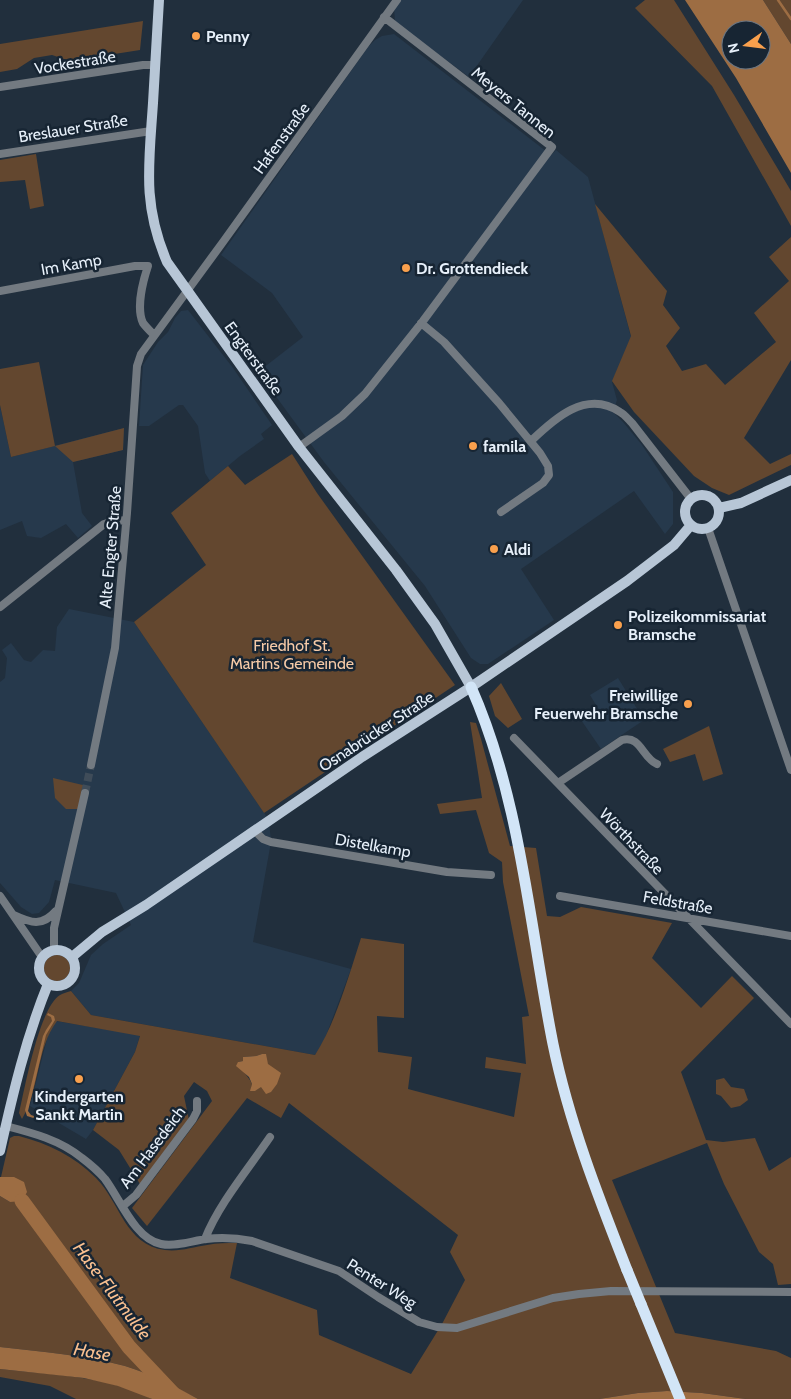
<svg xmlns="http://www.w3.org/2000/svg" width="791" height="1399" font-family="Cabin,sans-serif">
<rect width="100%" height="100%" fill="#212f3d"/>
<path fill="#26394c" d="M 399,0 L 523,0 L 469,77 L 395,22 L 394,7 Z
M 394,34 L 551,155 L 556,150 L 588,177 L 631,337 L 612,382 L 617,400 L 613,412 L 623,422 L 642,445 L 673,492 L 673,524 L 665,534 L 634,491 L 521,569 L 554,620 L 488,664 L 480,664 L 471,658 L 425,586 L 324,462 L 258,372 L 303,337 L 272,293 L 221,255 L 368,47 L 375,40 L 382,36 Z
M 188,310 L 233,368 L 272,425 L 261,434 L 264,439 L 240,456 L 210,481 L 205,473 L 198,426 L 183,405 L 179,405 L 149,426 L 139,426 L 143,365 L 158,342 L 168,332 L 175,318 L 181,311 Z
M 0,405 L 11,457 L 124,428 L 123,450 L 73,462 L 82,513 L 92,526 L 78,538 L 66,524 L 41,538 L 27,536 L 22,521 L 0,530 Z
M 69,609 L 134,622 L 269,820 L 271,842 L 253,942 L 351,969 L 324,1041 L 315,1055 L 91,1015 L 71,991 L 79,983 L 91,955 L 103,944 L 131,925 L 116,893 L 55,880 L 49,902 L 39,913 L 32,914 L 21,907 L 0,883 L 0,682 L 5,678 L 7,658 L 2,650 L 11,643 L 24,660 L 31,662 L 43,650 L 55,651 L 57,627 Z
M 618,678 L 644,720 L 601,749 L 579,717 L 596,705 L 590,695 Z
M 56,1021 L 140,1035 L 135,1052 L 93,1130 L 86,1139 L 30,1106 L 49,1031 Z"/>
<path fill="#63472f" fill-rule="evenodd" d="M 645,0 L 674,0 L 734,95 L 791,191 L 791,226 L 712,86 L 635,8 Z
M 763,0 L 791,0 L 791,44 Z
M 143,21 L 140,50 L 70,61 L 52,55 L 34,58 L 17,69 L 0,72 L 0,44 Z
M 36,154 L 44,206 L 30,209 L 25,180 L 0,182 L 0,160 Z
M 595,204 L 667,291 L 663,305 L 680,328 L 666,346 L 682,371 L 706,364 L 725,385 L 776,342 L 754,313 L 789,281 L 769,257 L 791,237 L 791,360 L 744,438 L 770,464 L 791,454 L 791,465 L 729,495 L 712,488 L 694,476 L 634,412 L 612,381 L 631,336 Z
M 39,362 L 55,446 L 124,428 L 123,450 L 73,462 L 55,446 L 11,457 L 0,405 L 0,369 Z
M 292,454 L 317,493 L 455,685 L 264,813 L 134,622 L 206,565 L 171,513 L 228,466 L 245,485 Z
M 501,683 L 522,719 L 508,728 L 495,716 L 489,696 Z
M 470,722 L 476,723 L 481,739 L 510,846 L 536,848 L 547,916 L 560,917 L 581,907 L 672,923 L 652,958 L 701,1008 L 732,976 L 754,998 L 681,1072 L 706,1140 L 723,1142 L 755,1138 L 769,1171 L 791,1157 L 791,1284 L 778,1285 L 773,1264 L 759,1252 L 724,1184 L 707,1143 L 612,1180 L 675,1333 L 776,1351 L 791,1358 L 791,1399 L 746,1399 L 702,1393 L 667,1391 L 638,1393 L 599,1399 L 198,1399 C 174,1387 151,1374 125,1366 C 84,1355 42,1352 0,1347 L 0,1196 L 10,1202 L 14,1177 L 1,1177 L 10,1138 L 14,1136 L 19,1136 C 49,1144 74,1156 96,1178 C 120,1202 125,1245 165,1250 C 179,1252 193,1247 207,1245 C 217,1243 227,1243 237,1243 L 230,1278 L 317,1310 L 319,1335 L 411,1374 L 442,1324 L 465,1280 L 450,1252 L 458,1235 L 289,1103 L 281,1118 L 247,1098 L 147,1226 L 132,1208 L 212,1101 L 207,1091 L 194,1082 L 184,1096 L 189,1120 L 140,1184 L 119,1150 L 93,1130 L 135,1052 L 140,1036 L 57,1021 C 36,1049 40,1089 22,1119 L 19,1113 C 25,1088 39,1008 60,995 C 63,993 68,992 71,991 L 91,1015 L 315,1055 C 336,1022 349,975 361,938 L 404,944 L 404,1018 L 377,1016 L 378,1052 L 412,1057 L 408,1089 L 514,1117 L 521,1073 L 485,1068 L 486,1057 L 526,1064 L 522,1017 L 529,1016 L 503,882 L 502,862 L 489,853 L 476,810 L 440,814 L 437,804 L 482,798 ZM 262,1054 L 268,1064 C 265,1074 264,1091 251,1091 L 252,1084 C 248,1075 241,1071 238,1062 L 243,1061 L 243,1057 L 256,1056 Z
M 709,726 L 723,774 L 703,781 L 695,754 L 670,762 L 663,749 Z
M 53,778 L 87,786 L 81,809 L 66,809 L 55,798 Z
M44 968a13 13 0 1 1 26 0a13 13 0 1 1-26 0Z
M 724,1078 L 731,1087 L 744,1089 L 748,1100 L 740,1106 L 731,1108 L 721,1096 L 716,1094 L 716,1080 Z
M 0,1369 C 50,1375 106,1375 152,1399 L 76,1399 L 50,1386 L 0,1377 Z"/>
<path fill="#9d6d43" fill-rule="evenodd" d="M 685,0 L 763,0 L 791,44 L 791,173 L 736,78 ZM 731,30 L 761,30 L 761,60 L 731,60 Z
M 48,1013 L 54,1016 L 55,1020 L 46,1035 L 28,1111 L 31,1115 L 46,1120 L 46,1122 L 27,1116 L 25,1110 L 43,1036 L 46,1030 L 52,1021 L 51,1017 L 47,1015 Z
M 262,1054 L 266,1054 L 268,1064 L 281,1073 L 277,1084 L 271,1092 L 266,1094 L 261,1087 L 255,1091 L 250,1091 L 252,1084 L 249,1077 L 236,1066 L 238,1062 L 243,1061 L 243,1057 L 256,1056 Z
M 0,1177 L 14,1177 L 24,1182 L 27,1192 L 22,1201 L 10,1202 L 0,1196 Z
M 0,1347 C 42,1352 84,1355 125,1366 C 151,1374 175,1386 198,1399 L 152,1399 L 118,1386 L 84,1378 L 0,1369 Z
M 667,1391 L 702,1393 L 746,1399 L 599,1399 L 638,1393 Z"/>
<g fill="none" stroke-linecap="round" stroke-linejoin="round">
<path stroke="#9d6d43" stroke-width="2.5" d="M 778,0 L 791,19"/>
<path stroke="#9d6d43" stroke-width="15" d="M 22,1201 L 129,1347 L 178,1399"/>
<path stroke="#3f4c59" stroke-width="8" stroke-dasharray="8 4" stroke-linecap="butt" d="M 85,793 L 91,765"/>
<path stroke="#737a81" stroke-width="8" d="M 0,87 L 143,65 L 155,65
M 0,154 L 151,131
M 0,291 L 135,266 L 148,266 C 143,281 136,308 143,323 C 146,327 150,331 154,335
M 421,323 L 444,342 L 499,403 L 540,453 L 548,466 L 549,475 L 543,483 L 501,512
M 531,441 C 554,419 586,389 620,412 C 624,414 628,419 632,423 L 691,499
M 299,447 L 342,416 L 365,394 L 423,321 L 552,147 L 384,17
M 708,528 L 791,770
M 0,607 L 104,524 L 117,520 L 126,521
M 514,738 L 791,1024
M 91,765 L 115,648 L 127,513 L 137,366 L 141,354 L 223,242 L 397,0
M 558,783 L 622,740 C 641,735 642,758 657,764
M 254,830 L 263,839 L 271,842 L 447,872 L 491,875
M 0,896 L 42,957
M 560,896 L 791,936
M 14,915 C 31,923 42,927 56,911
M 54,950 L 54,928 L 85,793
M 6,1126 C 33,1133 60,1140 82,1158 C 90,1164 99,1172 105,1179 C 120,1199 135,1239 161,1244 C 176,1247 192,1241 206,1239 C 222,1237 237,1238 252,1241 L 339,1271 L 378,1297 L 419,1322 L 437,1327 L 457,1328 L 553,1298 L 579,1294 L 611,1291 L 791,1292
M 123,1206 L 136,1195 L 193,1119 L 197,1111 L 197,1101
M 205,1239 C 218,1205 249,1168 270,1137"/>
<path stroke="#b7c6d6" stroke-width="10" d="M 159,0 C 157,35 155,69 153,103 C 149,164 142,204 167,262 L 299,447 L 396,570 L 435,624 L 471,687
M685 512a17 17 0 1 1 34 0a17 17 0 1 1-34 0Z
M 719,508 L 741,503 L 791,480
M39 968a18 18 0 1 1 36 0a18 18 0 1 1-36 0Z
M 72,957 L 102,932 L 146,905 L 362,757 L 471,687 L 627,581 L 674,545 L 691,525
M 0,1151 C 13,1093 26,1038 48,984"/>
<path stroke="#d2e5f7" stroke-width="11" d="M 471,687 C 521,800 529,924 553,1044 C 569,1122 598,1196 627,1270
M 641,1304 L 680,1399"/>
<path stroke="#d2e5f7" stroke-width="11" d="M 627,1270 L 641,1304"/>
</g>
<g fill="#f9a04d" stroke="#172533" stroke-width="2">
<circle cx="196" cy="36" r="5"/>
<circle cx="406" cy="268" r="5"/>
<circle cx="473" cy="446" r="5"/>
<circle cx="494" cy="549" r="5"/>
<circle cx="618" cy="625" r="5"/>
<circle cx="688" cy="704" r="5"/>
<circle cx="79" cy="1079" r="5"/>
</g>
<g text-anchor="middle" stroke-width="5" stroke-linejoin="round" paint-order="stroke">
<g font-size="16" font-weight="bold" fill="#e7f0fa" stroke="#172533" text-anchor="start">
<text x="206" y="42">Penny</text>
<text x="416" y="274">Dr. Grottendieck</text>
<text x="483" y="452">famila</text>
<text x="504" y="555">Aldi</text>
<text x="628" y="622">Polizeikommissariat<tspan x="628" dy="18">Bramsche</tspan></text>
<text x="678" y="701" text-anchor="end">Freiwillige<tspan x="678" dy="18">Feuerwehr Bramsche</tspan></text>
<text x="79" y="1102" text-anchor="middle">Kindergarten<tspan x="79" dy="18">Sankt Martin</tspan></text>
</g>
<g font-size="16" fill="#e7f0fa" stroke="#172533">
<text transform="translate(75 62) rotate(-9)" y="6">Vockestraße</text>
<text transform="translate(514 102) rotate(39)" y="6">Meyers Tannen</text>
<text transform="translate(73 128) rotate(-9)" y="6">Breslauer Straße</text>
<text transform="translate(281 138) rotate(-54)" y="6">Hafenstraße</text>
<text transform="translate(71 264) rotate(-10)" y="6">Im Kamp</text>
<text transform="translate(254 358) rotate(54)" y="6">Engterstraße</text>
<text transform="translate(110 547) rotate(-85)" y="6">Alte Engter Straße</text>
<text transform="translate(376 731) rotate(-33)" y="6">Osnabrücker Straße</text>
<text transform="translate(632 841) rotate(46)" y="6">Wörthstraße</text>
<text transform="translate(373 845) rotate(10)" y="6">Distelkamp</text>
<text transform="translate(678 902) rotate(10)" y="6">Feldstraße</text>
<text transform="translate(152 1147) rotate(-53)" y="6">Am Hasedeich</text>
<text transform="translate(382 1283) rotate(32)" y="6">Penter Weg</text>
</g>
<g font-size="16" fill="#f6caa7" stroke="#172533">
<text x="292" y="651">Friedhof St.<tspan x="292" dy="18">Martins Gemeinde</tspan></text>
</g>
<g font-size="18" font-style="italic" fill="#fac090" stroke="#172533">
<text transform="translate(112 1291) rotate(53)" y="6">Hase-Flutmulde</text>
<text transform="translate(92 1352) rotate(10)" y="6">Hase</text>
</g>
</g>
<g transform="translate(746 45) rotate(256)"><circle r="24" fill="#172533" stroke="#6a7683"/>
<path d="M0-4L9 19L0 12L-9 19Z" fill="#f9a04d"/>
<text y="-8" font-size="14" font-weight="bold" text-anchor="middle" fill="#e7f0fa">N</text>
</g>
</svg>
